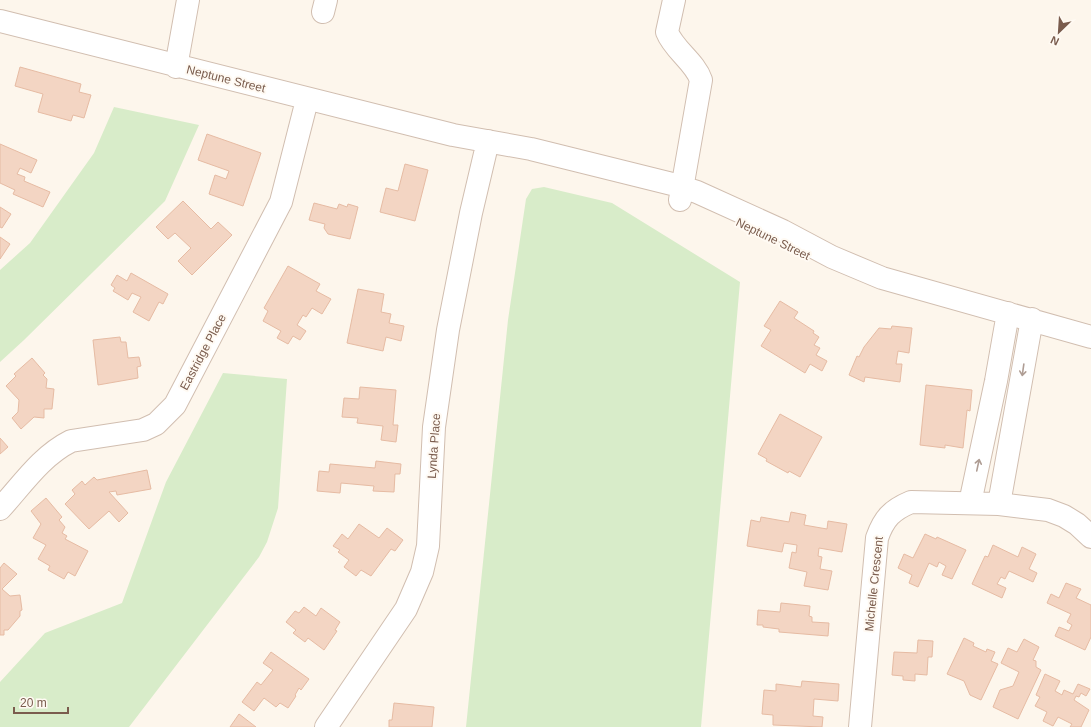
<svg xmlns="http://www.w3.org/2000/svg" width="1091" height="727" font-family="Arial,sans-serif">
<rect width="100%" height="100%" fill="#fdf6ec"/>
<path fill="#d8ecc9" d="M 114,107 L 199,125 L 165,201 L 24,340 L 0,362 L 0,270 L 30,243 L 94,153 Z
M 544,187 L 612,203 L 740,282 L 701,727 L 466,727 L 508,320 L 526,199 L 532,189 Z
M 223,373 L 287,379 L 278,508 L 267,542 L 259,557 L 129,727 L 0,727 L 0,682 L 45,633 L 122,603 L 166,482 Z"/>
<path fill="#f3d5c3" stroke="#e6bba3" d="M 20,67 L 81,84 L 79,92 L 91,95 L 84,118 L 73,115 L 71,121 L 38,112 L 43,94 L 15,86 Z
M 207,134 L 261,153 L 243,206 L 209,194 L 215,175 L 226,179 L 229,171 L 198,160 Z
M 0,144 L 37,160 L 31,173 L 20,168 L 17,174 L 25,177 L 24,181 L 50,192 L 43,207 L 13,194 L 15,190 L 0,183 Z
M 405,164 L 428,170 L 415,221 L 380,212 L 386,188 L 398,191 Z
M 183,201 L 211,229 L 218,222 L 232,235 L 192,275 L 178,261 L 191,248 L 175,233 L 168,239 L 156,227 Z
M 314,203 L 337,209 L 339,204 L 347,207 L 348,204 L 358,207 L 350,239 L 328,234 L 324,228 L 325,224 L 309,220 Z
M 0,207 L 11,214 L 2,228 L 0,227 Z
M 0,237 L 10,244 L 0,259 Z
M 288,266 L 320,284 L 316,291 L 331,299 L 322,314 L 312,308 L 306,317 L 303,315 L 297,325 L 306,331 L 300,340 L 293,336 L 288,344 L 277,338 L 281,331 L 263,321 L 268,311 L 264,308 Z
M 131,273 L 168,294 L 163,304 L 159,302 L 149,321 L 133,312 L 141,297 L 132,293 L 128,300 L 113,291 L 115,288 L 111,285 L 117,275 L 127,281 Z
M 358,289 L 384,294 L 381,312 L 391,314 L 389,323 L 404,326 L 401,341 L 386,337 L 383,351 L 347,343 Z
M 780,301 L 798,312 L 794,318 L 814,331 L 813,333 L 819,337 L 814,345 L 820,348 L 816,355 L 827,361 L 822,371 L 810,364 L 805,373 L 761,346 L 771,330 L 764,326 Z
M 892,326 L 912,328 L 909,353 L 898,351 L 896,364 L 902,364 L 900,382 L 865,377 L 864,382 L 849,375 L 857,356 L 859,357 L 864,347 L 879,328 L 891,329 Z
M 120,337 L 121,342 L 126,342 L 128,358 L 139,357 L 141,366 L 137,367 L 138,378 L 98,385 L 93,340 Z
M 32,358 L 45,373 L 43,375 L 47,379 L 46,388 L 54,389 L 52,409 L 44,409 L 44,418 L 34,417 L 21,429 L 12,418 L 18,412 L 19,400 L 6,386 L 16,376 L 14,374 Z
M 926,385 L 972,390 L 970,411 L 967,410 L 963,448 L 945,445 L 945,448 L 920,445 Z
M 360,387 L 396,390 L 393,425 L 398,425 L 396,442 L 381,440 L 383,426 L 357,423 L 358,418 L 342,417 L 344,398 L 359,399 Z
M 780,414 L 822,437 L 800,477 L 789,471 L 788,473 L 766,461 L 767,459 L 758,454 Z
M 0,438 L 8,447 L 0,454 Z
M 376,461 L 401,464 L 400,474 L 395,474 L 394,492 L 373,491 L 374,486 L 341,483 L 340,493 L 317,491 L 319,471 L 329,472 L 330,464 L 375,468 Z
M 147,470 L 151,489 L 117,495 L 116,491 L 109,492 L 128,513 L 119,522 L 109,511 L 89,529 L 65,504 L 75,494 L 72,490 L 82,481 L 85,485 L 94,477 L 97,480 Z
M 46,498 L 62,517 L 59,520 L 65,527 L 62,533 L 67,536 L 65,539 L 88,551 L 75,576 L 68,572 L 64,579 L 48,570 L 50,566 L 38,559 L 46,545 L 33,538 L 41,524 L 31,511 Z
M 791,512 L 806,515 L 804,525 L 827,529 L 828,521 L 847,524 L 842,552 L 819,548 L 818,556 L 822,557 L 820,569 L 832,571 L 828,590 L 804,586 L 807,572 L 789,568 L 792,552 L 796,553 L 797,545 L 784,543 L 782,552 L 747,546 L 751,520 L 760,522 L 761,517 L 789,522 Z
M 359,524 L 379,538 L 387,528 L 403,540 L 395,551 L 391,549 L 371,576 L 361,570 L 356,576 L 344,567 L 349,560 L 338,552 L 340,550 L 333,546 L 342,534 L 348,539 Z
M 925,534 L 936,539 L 937,537 L 966,550 L 952,579 L 942,575 L 946,566 L 939,562 L 937,567 L 929,563 L 918,587 L 909,583 L 912,575 L 898,568 L 904,554 L 913,558 Z
M 993,545 L 1018,557 L 1022,547 L 1036,554 L 1029,569 L 1037,573 L 1033,582 L 1009,571 L 1005,579 L 1001,577 L 997,584 L 1006,588 L 1002,598 L 972,584 L 985,556 L 988,557 Z
M 4,563 L 17,574 L 2,589 L 10,596 L 20,595 L 22,610 L 20,611 L 20,616 L 8,630 L 4,630 L 4,635 L 0,635 L 0,568 Z
M 1066,583 L 1081,589 L 1076,598 L 1091,605 L 1091,637 L 1085,650 L 1055,636 L 1059,627 L 1069,631 L 1072,625 L 1067,622 L 1071,614 L 1047,603 L 1051,594 L 1059,598 Z
M 781,603 L 810,606 L 809,616 L 812,617 L 812,622 L 829,623 L 828,636 L 779,632 L 779,629 L 763,627 L 763,625 L 757,625 L 758,610 L 780,612 Z
M 304,607 L 316,616 L 321,608 L 340,622 L 335,630 L 337,631 L 324,650 L 308,638 L 305,642 L 293,633 L 296,630 L 286,622 L 295,611 L 299,613 Z
M 964,638 L 974,643 L 973,646 L 986,652 L 987,649 L 995,652 L 991,661 L 998,664 L 981,700 L 970,695 L 964,681 L 947,674 Z
M 1024,639 L 1039,647 L 1033,660 L 1036,661 L 1036,667 L 1041,670 L 1018,719 L 993,707 L 1000,690 L 1013,686 L 1019,672 L 1001,663 L 1008,648 L 1017,652 Z
M 918,640 L 933,641 L 932,657 L 928,657 L 927,675 L 915,674 L 915,681 L 903,680 L 903,676 L 892,675 L 894,652 L 917,653 Z
M 271,652 L 309,679 L 301,690 L 299,688 L 295,695 L 296,696 L 288,708 L 280,703 L 276,707 L 264,698 L 254,711 L 242,702 L 257,682 L 261,685 L 273,670 L 263,663 Z
M 1045,674 L 1060,681 L 1055,691 L 1062,695 L 1064,690 L 1073,694 L 1078,684 L 1090,689 L 1086,696 L 1081,693 L 1079,697 L 1076,696 L 1074,700 L 1089,710 L 1081,727 L 1070,727 L 1072,724 L 1058,717 L 1053,726 L 1043,721 L 1047,712 L 1035,706 L 1040,697 L 1036,695 Z
M 802,681 L 839,684 L 838,701 L 814,699 L 813,716 L 823,717 L 822,727 L 773,725 L 773,715 L 762,714 L 764,690 L 776,691 L 776,684 L 801,687 Z
M 394,703 L 434,707 L 432,727 L 389,727 L 389,720 L 392,720 Z
M 239,714 L 256,727 L 230,727 Z"/>
<g fill="none" stroke-linecap="round" stroke-linejoin="round">
<defs>
<path id="minor" d="M 674,0 L 667,32 C 674,50 695,62 701,80 L 680,200
M 323,12 L 326,0
M 0,21 L 453,135 L 531,149 L 672,184 L 697,192 L 783,231 L 832,257 L 882,278 L 1091,337
M 176,67 L 188,0
M 970,503 L 996,381 L 1008,313
M 999,504 L 1032,319
M 0,509 C 22,485 41,456 71,441 L 143,430 L 156,424 L 175,405 L 281,202 L 307,100
M 326,727 L 406,609 L 422,572 L 428,546 L 434,427 L 448,330 L 471,213 L 488,141
M 860,727 L 877,538 C 884,518 892,510 911,502 L 999,504 L 1048,510 L 1064,516 L 1077,524 L 1091,537"/>
</defs>
<use href="#minor" stroke="#d1beb0" stroke-width="24"/>
<use href="#minor" stroke="#fff" stroke-width="22"/>
</g>
<defs><path id="oneway-shaft" d="M-6 0H5M1.5-3L5.5 0L1.5 3" fill="none" stroke-width="1.6" stroke-linecap="round" stroke-linejoin="round"/></defs>
<g stroke="#af9d94">
<use href="#oneway-shaft" transform="translate(1023 370) rotate(98)"/>
<use href="#oneway-shaft" transform="translate(978 465) rotate(-78)"/>
</g>
<g text-anchor="middle" stroke-width="4" stroke-linejoin="round" paint-order="stroke">
<g font-size="12" fill="#7a5c4d" stroke="#fffaf3">
<text transform="translate(226 79) rotate(14)" y="4">Neptune Street</text>
<text transform="translate(773 239) rotate(26)" y="4">Neptune Street</text>
<text transform="translate(203 352) rotate(-62)" y="4">Eastridge Place</text>
<text transform="translate(434 446) rotate(-86)" y="4">Lynda Place</text>
<text transform="translate(874 584) rotate(-84)" y="4">Michelle Crescent</text>
</g>
</g>
<g transform="translate(1059 32) rotate(205)" stroke="#fffaf3" stroke-width="3" paint-order="stroke">
<path d="M0-3L7 15L0 10L-7 15Z" fill="#7a5c4d"/>
<text y="-6" font-size="11" font-weight="bold" text-anchor="middle" fill="#7a5c4d">N</text>
</g>
<path d="M14 707v6h54v-6" fill="none" stroke="#7a5c4d" stroke-width="2"/>
<text x="20" y="707" font-size="12" fill="#7a5c4d" stroke="#fffaf3" stroke-width="3" paint-order="stroke">20 m</text>
</svg>
